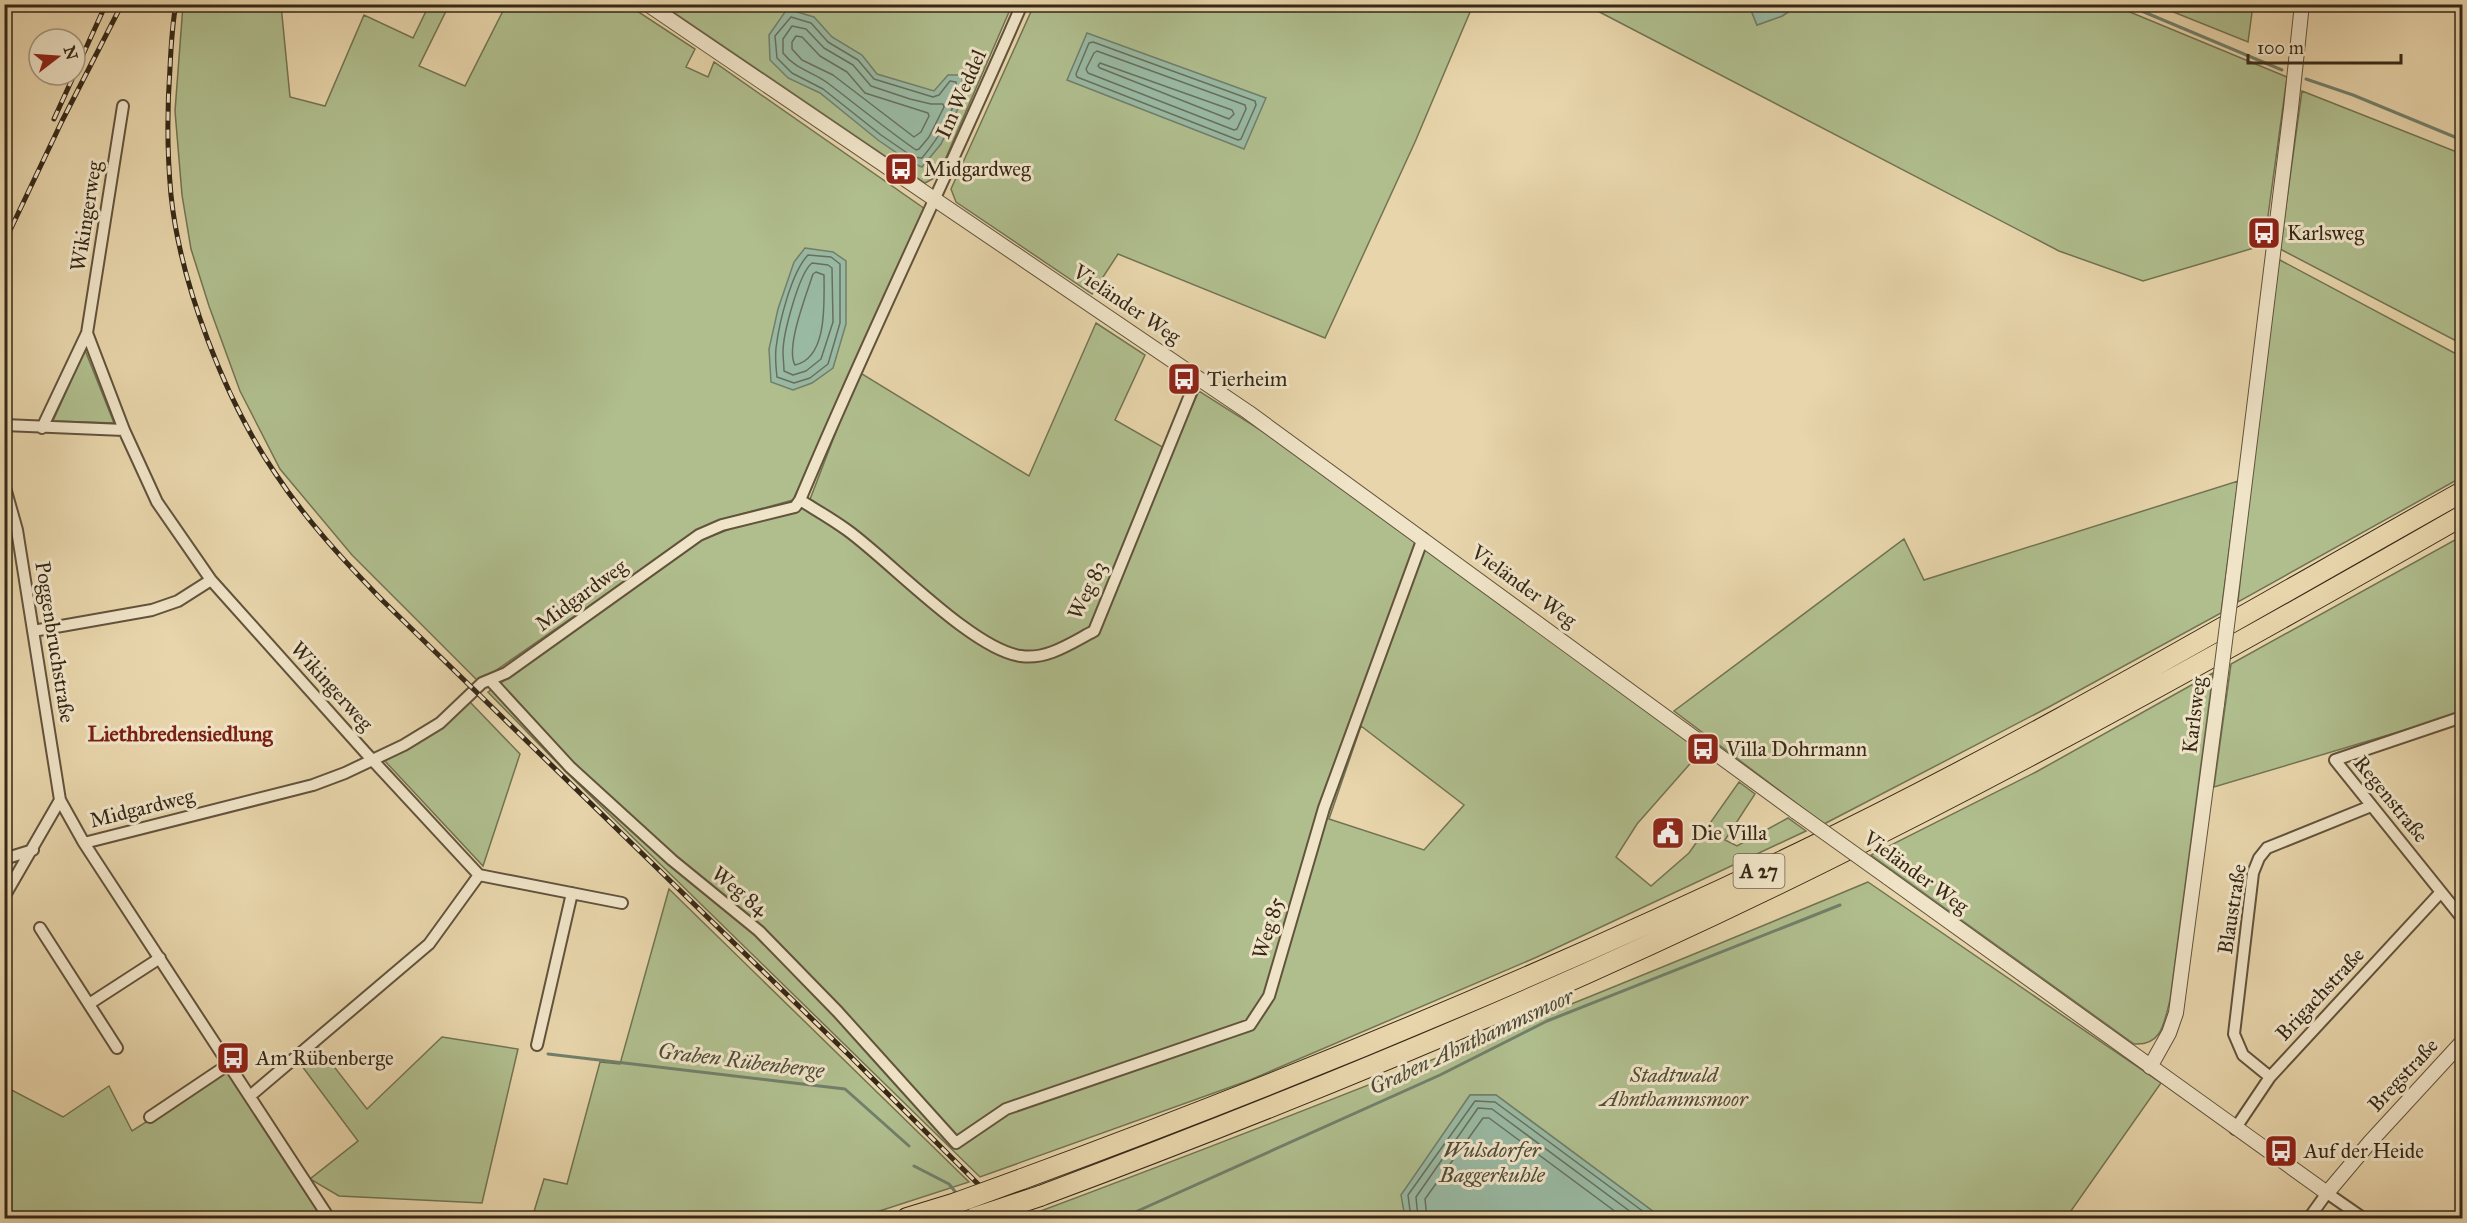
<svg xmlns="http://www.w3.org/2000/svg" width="2467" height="1223" font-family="'IM FELL Great Primer',serif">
<rect width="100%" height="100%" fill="#e8d5ab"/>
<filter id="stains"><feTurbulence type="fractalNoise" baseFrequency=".00333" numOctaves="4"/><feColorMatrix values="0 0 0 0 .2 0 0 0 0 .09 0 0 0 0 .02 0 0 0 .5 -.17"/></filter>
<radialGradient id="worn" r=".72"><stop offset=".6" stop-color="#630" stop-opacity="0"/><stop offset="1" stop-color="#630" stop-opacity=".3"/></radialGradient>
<path fill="#b0be8e" stroke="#727352" stroke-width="1.5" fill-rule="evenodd" d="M 183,5 L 281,5 L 290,97 L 325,106 L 364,15 L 413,38 L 429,5 L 449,5 L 419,66 L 465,86 L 506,5 L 628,5 L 695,49 L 686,67 L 708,77 L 714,62 L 925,209 L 793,500 L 723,519 L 695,533 L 479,682 L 352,555 L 280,469 L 240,391 L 209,306 L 191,249 L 182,195 L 175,111 Z
M 663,5 L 1012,5 L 938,176 L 925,183 Z
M 1034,5 L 1473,5 L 1415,142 L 1325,338 L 1118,254 L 1092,294 L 956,202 L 951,189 Z
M 1586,5 L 1749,5 L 1757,25 L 1782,16 L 1799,5 L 2113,5 L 2287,77 L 2264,245 L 2143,281 L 2059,251 Z
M 2156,5 L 2253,5 L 2248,42 Z
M 2302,91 L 2462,154 L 2462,344 L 2280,249 Z
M 2278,259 L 2462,357 L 2462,477 L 2238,602 L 2258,411 Z
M 1096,323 L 1145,355 L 1115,420 L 1171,452 L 1199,391 L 1284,445 L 1703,749 L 1637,824 L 1616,857 L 1651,886 L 1689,853 L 1739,782 L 1755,794 L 1725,840 L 1737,846 L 1788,818 L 1806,831 L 1537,957 L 1250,1080 L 980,1177 L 565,771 L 488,692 L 699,541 L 748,522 L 807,507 L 859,372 L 1029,476 ZM 1361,726 L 1464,805 L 1424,850 L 1329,819 Z
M 85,350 L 114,423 L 53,421 Z
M 2238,481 L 2221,613 L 2047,708 L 1824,824 L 1674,711 L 1904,539 L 1924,580 Z
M 2462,536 L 2462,713 L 2214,787 L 2231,664 Z
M 2213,673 L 2170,1000 C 2164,1023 2162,1046 2134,1044 L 1871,855 L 2036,772 Z
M 469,701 L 520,754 L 483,866 L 384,760 L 443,728 Z
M 1868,882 L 2161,1083 L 2068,1215 L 2072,1218 L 1662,1218 L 1496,1095 L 1470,1095 L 1402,1195 L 1405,1218 L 1022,1218 C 1306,1112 1588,999 1868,882 Z
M 669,889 L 969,1182 L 858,1218 L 532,1218 L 544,1179 L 567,1184 L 600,1062 L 620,1064 Z
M 442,1037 L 518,1049 L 482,1203 L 339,1196 L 310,1179 L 358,1141 L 299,1062 L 318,1046 L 367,1109 Z
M 228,1070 L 324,1218 L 5,1218 L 4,1086 L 63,1117 L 109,1086 L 132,1131 Z"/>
<path fill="#99b9a3" stroke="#717f6b" stroke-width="1.5" d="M 1749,5 L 1799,5 L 1782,16 L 1757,25 Z
M 787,9 L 814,17 L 832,37 L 862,55 L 877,74 L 934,91 L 948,75 L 962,75 L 963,98 L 941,144 L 922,167 L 910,162 L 878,140 L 820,93 L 788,78 L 770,60 L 769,35 Z
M 1087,33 L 1266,98 L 1244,149 L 1067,80 Z
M 805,248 L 833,252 L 846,261 L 846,324 L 833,368 L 812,383 L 793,390 L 771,382 L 769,349 L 778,309 L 794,262 Z
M 1470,1095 L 1496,1095 L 1662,1218 L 1405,1218 L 1401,1195 Z"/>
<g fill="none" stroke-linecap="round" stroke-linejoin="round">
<path stroke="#67705d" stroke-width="1.5" d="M 791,17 L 811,23 L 828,42 L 858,60 L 874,79 L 933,97 L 939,95 L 950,81 L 956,82 C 960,106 937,140 922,158 L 913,157 L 881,135 L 823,89 L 792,73 L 777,58 L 775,36 Z
M 792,26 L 806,29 L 824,48 L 853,65 L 871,86 L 910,99 L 931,104 L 943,104 L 944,107 L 929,137 L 919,149 L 916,150 C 886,129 858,106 829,84 C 814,72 796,70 783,53 L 783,39 Z
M 796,36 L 802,37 L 820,56 L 847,72 L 865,93 L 928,113 L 929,116 L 921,132 L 914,137 L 833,75 L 802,60 L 792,49 L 792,42 Z
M 1093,42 L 1255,101 L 1256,105 L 1241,139 L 1238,140 L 1077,77 L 1076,74 L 1089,43 Z
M 1097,51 L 1245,105 L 1246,109 L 1237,129 L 1234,130 L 1088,73 L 1086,69 L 1094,53 Z
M 1100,63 L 1232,110 L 1234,114 L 1229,119 L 1100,68 L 1098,66 Z
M 808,255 L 831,257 L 840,264 L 840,323 L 828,364 L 810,378 L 794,383 L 777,377 C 776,368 775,357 776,348 C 779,323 791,273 808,255 Z
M 812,263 L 828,265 L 832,268 L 833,322 L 821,359 L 806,371 L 793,375 L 784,371 C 784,365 783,358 783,352 C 783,334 799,273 812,263 Z
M 816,272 L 824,275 C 824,302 828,358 795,365 C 785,348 807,293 813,274 Z
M 1411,1218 L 1408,1195 L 1475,1101 L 1495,1102 L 1652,1218
M 1418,1218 L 1416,1197 L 1478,1108 L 1492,1109 L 1639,1218
M 1427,1218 L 1425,1199 L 1483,1118 L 1489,1118 L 1624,1218"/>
<path stroke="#717f6b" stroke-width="3" d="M 2125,4 L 2282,70
M 2306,79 L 2353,95 L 2462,140
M 548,1054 L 845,1089 L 909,1146
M 914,1166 L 949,1184 L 957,1194
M 1122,1218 L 1440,1075 L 1547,1021 L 1840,905"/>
<defs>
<path id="minor" d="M 87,333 L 124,430 L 157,502 L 211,580 L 365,752 L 479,875 L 622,903
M 4,425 L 124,430
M 42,428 L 87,333 L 123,106
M 4,484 L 17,530 L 60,800 L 84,843 L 329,1218
M 800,500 C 816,510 832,519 847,530 C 889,560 973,650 1021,656 C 1047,660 1071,643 1094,631 L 1197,378
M 33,631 L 152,610 L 178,601 L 211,580
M 490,680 L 570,767 L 672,860 L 759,931 L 838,1012 L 956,1143 L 1006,1109 L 1250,1025 L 1269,996 L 1324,808 L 1423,538
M 2462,717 L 2335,760 L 2462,918
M 84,843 L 313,785 L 345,773 L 404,745 L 440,723 L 482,683 L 506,673 L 699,535 L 722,525 L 795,507 L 800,500 C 870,333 950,171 1022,4
M 4,859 L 33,850
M 4,897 L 60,800
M 40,928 L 117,1048
M 89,1004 L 160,958
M 537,1045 L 572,893
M 2270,1077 L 2243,1055 L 2234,1034 L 2253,873 L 2259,858 L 2267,848 L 2371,806
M 250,1096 L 429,944 L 479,875
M 150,1117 L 229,1064
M 2235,1129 L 2270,1077 L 2441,892
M 2309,1218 L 2327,1193 L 2363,1218"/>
<path id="tertiary" d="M 647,4 L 1248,412 L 1796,812
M 2233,578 L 2291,108 L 2302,4
M 1887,877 L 2327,1193 L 2370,1142 L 2462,1042
M 2150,1067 L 2169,1033 L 2176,1013 L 2217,704"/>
<path id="motorway" d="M 1022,1179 C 1286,1082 1546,974 1799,853 C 2026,744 2243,615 2462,492
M 1040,1196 C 1305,1097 1567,989 1821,863 C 2039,755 2251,637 2462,516
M 907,1218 L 956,1203"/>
</defs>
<use href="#minor" stroke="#62533c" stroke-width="14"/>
<use href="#tertiary" stroke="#62533c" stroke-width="16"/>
<use href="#motorway" stroke="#352817" stroke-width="22"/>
<use href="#minor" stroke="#f0e4c8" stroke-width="10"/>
<use href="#tertiary" stroke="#f0e4c8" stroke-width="14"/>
<use href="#motorway" stroke="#e8d5ab" stroke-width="20"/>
<defs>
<path id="rail" d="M 176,4 C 172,25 171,47 170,68 C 167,110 167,152 171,195 C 180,283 225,400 275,473 C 306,520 344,561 383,601 L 849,1055 L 1012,1218
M 75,72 L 106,4
M 54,119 L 74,75
M 4,243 L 62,121 L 122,4"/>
</defs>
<use href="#rail" stroke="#352817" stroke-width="5"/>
<use href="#rail" stroke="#f0e4c8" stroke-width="3" stroke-dasharray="9" stroke-linecap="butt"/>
<defs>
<path id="tertiary-bridge" d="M 2217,704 L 2233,578
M 1796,812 L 1887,877"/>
<path id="motorway-bridge" d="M 956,1203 L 1022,1179
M 974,1218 L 1040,1196"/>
</defs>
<use href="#tertiary-bridge" stroke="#62533c" stroke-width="16" stroke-linecap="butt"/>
<use href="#motorway-bridge" stroke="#352817" stroke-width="22" stroke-linecap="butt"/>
<use href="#tertiary-bridge" stroke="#f0e4c8" stroke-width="14"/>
<use href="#motorway-bridge" stroke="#e8d5ab" stroke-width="20"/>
</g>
<defs>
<symbol id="bus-square" viewBox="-11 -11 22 22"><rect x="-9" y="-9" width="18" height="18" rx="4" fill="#8f2418" stroke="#f0e4c8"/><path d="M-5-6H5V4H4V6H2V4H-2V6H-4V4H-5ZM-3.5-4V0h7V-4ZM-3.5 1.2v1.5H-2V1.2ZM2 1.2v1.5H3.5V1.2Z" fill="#fff"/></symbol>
<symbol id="civic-square" viewBox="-11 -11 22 22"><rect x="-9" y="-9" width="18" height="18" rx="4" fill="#8f2418" stroke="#f0e4c8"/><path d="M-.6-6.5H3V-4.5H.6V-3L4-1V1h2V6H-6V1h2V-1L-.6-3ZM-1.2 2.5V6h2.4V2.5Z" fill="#fff"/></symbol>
</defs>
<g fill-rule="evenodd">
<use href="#bus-square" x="882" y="150" width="38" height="38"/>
<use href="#bus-square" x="2245" y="214" width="38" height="38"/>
<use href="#bus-square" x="1165" y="360" width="38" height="38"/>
<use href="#bus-square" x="1684" y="730" width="38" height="38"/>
<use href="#civic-square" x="1649" y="814" width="38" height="38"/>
<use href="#bus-square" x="214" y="1039" width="38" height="38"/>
<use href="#bus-square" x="2262" y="1132" width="38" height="38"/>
</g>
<g text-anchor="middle" stroke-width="6" stroke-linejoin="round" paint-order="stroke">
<rect fill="#f0e4c8" stroke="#6d604c" stroke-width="1.5" x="1733.5" y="854" width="51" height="34" rx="4.5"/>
<g font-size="20" font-weight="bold" fill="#352817">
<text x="1759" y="878">A 27</text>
</g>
<g font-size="21" fill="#352817" stroke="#f0e4c8">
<text transform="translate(961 94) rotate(-66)" y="7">Im Weddel</text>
<text transform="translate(86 216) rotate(-81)" y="7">Wikingerweg</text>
<text transform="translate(1127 304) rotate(34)" y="7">Vieländer Weg</text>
<text transform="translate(1524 586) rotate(36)" y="7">Vieländer Weg</text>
<text transform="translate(1087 590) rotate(-64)" y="7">Weg 83</text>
<text transform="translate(581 595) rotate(-36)" y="7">Midgardweg</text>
<text transform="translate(55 642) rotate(81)" y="7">Poggenbruchstraße</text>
<text transform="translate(332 686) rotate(48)" y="7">Wikingerweg</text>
<text transform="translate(2194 715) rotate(-83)" y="7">Karlsweg</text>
<text transform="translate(2391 799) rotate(51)" y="7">Regenstraße</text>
<text transform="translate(142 808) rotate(-14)" y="7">Midgardweg</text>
<text transform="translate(1916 872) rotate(36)" y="7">Vieländer Weg</text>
<text transform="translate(740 891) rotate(39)" y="7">Weg 84</text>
<text transform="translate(2232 909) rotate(-81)" y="7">Blaustraße</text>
<text transform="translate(1268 928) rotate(-73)" y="7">Weg 85</text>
<text transform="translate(2320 994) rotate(-47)" y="7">Brigachstraße</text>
<text transform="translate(2403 1075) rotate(-47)" y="7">Bregstraße</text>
</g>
<g font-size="21" fill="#352817" stroke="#f0e4c8" text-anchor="start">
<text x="924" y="176">Midgardweg</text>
<text x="2287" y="240">Karlsweg</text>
<text x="1207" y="386">Tierheim</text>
<text x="1726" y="756">Villa Dohrmann</text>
<text x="1691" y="840">Die Villa</text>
<text x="256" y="1065">Am Rübenberge</text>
<text x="2304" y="1158">Auf der Heide</text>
</g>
<g font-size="21" font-style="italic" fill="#544e35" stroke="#f0e4c8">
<text x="1674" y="1082">Stadtwald<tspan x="1674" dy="24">Ahnthammsmoor</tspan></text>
</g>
<g font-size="22" font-weight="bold" fill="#7a1f14" stroke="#f0e4c8">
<text x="180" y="741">Liethbredensiedlung</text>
</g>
<g font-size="22" font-style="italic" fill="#4e4c3a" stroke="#f0e4c8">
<text transform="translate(1471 1041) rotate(-25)" y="8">Graben Ahnthammsmoor</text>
<text transform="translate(741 1060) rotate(7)" y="8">Graben Rübenberge</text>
<text x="1492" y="1157">Wulsdorfer<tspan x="1492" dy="25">Baggerkuhle</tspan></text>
</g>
</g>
<rect width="2467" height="1223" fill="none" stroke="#e8d5ab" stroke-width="24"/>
<rect x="6" y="6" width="2455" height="1211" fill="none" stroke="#352817" stroke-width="3"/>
<rect x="12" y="12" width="2443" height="1199" fill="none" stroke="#352817" stroke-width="1.5"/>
<g transform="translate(57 57) rotate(73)"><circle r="28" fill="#f0e4c8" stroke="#a59981" stroke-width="1.5"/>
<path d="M0-4.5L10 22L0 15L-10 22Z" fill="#8f2418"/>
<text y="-9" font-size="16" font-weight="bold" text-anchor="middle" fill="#352817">N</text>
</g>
<path d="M2248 54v9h153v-9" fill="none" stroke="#352817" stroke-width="3"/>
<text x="2257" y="54" font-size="18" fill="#352817" stroke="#f0e4c8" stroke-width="4.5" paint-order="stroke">100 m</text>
<rect width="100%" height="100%" filter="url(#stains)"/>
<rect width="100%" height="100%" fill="url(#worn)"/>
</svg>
